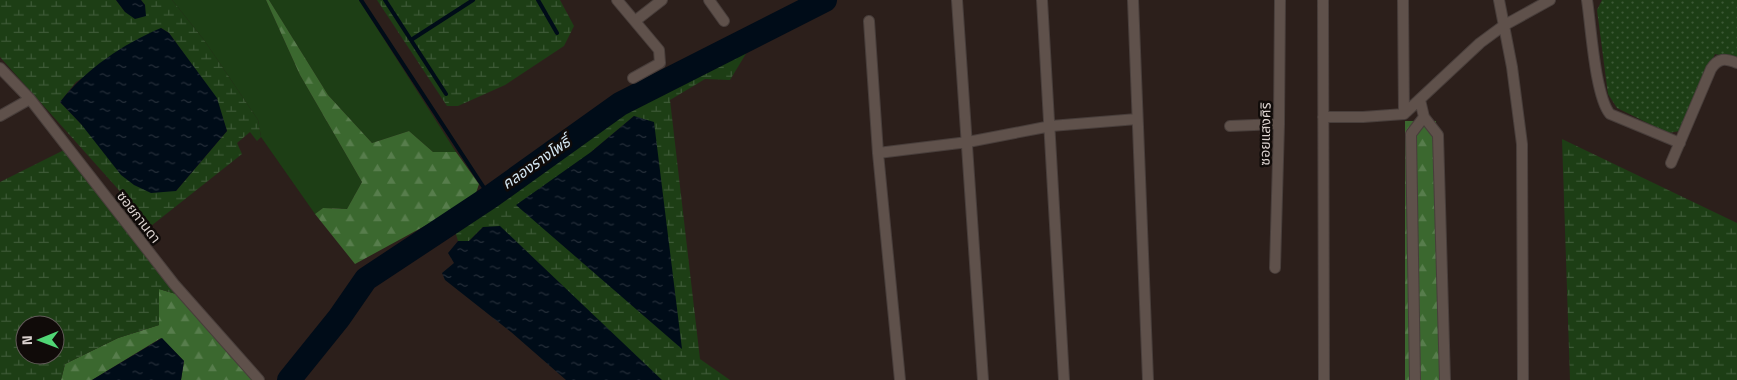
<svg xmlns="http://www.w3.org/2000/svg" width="1737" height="380" font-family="'Titillium Web','Noto Sans Thai',sans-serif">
<defs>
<pattern id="forest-firs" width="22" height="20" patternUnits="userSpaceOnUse" patternTransform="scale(1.25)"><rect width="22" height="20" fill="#3b682f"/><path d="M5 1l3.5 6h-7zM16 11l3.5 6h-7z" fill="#577d4c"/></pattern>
<pattern id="wetland-marsh" width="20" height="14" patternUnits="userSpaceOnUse" patternTransform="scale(1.25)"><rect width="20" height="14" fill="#1d3e15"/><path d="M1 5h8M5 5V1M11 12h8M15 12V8" fill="none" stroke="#3d5936"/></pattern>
<pattern id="park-dots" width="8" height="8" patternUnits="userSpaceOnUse" patternTransform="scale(1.25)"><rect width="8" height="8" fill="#1d3e15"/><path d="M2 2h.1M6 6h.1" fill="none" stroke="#3d5936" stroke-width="1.8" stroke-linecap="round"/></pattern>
<pattern id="water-ripples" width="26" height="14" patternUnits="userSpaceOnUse" patternTransform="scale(1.25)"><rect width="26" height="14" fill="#000c18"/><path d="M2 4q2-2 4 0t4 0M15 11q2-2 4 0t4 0" fill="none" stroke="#252e39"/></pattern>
</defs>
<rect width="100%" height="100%" fill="#2c1f1b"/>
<path fill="#1d3e15" d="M 172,0 L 266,0 L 300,75 L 362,182 L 347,209 L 323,208 L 315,214 L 261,137 L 258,120 L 204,40 Z
M 269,0 L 359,0 L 456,152 L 433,152 L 409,131 L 372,143 L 328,95 Z"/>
<path fill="url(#forest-firs)" d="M 266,0 L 269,0 L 328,95 L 372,143 L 409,131 L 433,152 L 456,152 L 479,184 L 474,199 L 355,264 L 315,214 L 323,208 L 347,209 L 362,182 L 300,75 Z
M 1405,121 L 1436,121 L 1440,380 L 1405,380 Z
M 159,289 L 176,294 L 252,380 L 181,380 L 184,361 L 161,338 L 92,380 L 61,380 L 65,364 L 118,338 L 159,325 Z"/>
<path fill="url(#wetland-marsh)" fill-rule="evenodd" d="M 0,0 L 116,0 L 125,12 L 145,5 L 141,0 L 172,0 L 204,40 L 258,120 L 261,137 L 257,141 L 250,132 L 237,143 L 242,154 L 151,226 L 0,57 ZM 161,28 L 169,33 L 216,98 L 227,131 L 176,191 L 81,124 L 60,102 L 76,82 Z
M 377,0 L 560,0 L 574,26 L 564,46 L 505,85 L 458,106 L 447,106 Z
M 750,47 L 730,80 L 705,79 L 670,100 L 700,359 L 730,380 L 661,380 L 483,227 L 469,241 L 458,241 L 455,231 L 624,109 ZM 634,116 L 681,348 L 591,152 Z
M 1562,139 L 1737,223 L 1737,380 L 1570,380 Z
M 64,150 L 176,294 L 159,289 L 159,325 L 118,338 L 65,364 L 61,380 L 0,380 L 0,182 ZM 25,325 L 55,325 L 55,355 L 25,355 Z"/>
<path fill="url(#park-dots)" d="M 1602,0 L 1737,0 L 1737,59 L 1715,54 L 1680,131 L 1668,133 L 1617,108 L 1608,94 L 1597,10 Z"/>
<path fill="url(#water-ripples)" d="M 116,0 L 141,0 L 145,5 L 146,16 L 135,19 L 125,12 Z
M 161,28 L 169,33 L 217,98 L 227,131 L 176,191 L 151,193 L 134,185 L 121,175 L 81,124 L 60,102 C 86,69 123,44 161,28 Z
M 634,116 L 654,122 L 682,349 L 516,205 L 591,152 Z
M 500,226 L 662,380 L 566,380 L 511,332 L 445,280 L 442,273 L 454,263 L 448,253 L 458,241 L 469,241 L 483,227 Z
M 162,338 L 184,361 L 181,380 L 92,380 Z"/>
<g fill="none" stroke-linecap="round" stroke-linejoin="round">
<path stroke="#000c18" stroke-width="4" d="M 361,0 L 490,197
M 385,0 L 446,94
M 538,0 L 557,33
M 411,40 L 473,0"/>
<path stroke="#000c18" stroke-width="24" d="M 289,380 L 339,318 L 366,279 L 490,197 L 620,104 L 825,0"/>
<defs>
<path id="minor" d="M 617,0 L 659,50 L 660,63 L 633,78
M 709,0 L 724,21
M 957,0 L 983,380
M 1042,0 L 1064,380
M 1133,0 L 1148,380
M 1323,0 L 1324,380
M 1403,0 L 1404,114
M 1499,0 L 1512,67 L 1522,144 L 1523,380
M 1587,0 C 1591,26 1595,96 1610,114 L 1680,143
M 635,21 L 662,0
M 869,21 L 878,153 L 900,380
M 0,68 L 30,99 L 174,284 L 259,380
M 1420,100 L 1424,117 L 1438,135 L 1445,380
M 0,116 L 30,99
M 1323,117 L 1363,117 L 1404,114 L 1480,43 L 1503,26 L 1550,0
M 1230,126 L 1279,124
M 878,153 L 968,142 L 1051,126 L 1137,119
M 1671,163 L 1711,69 C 1718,58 1725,58 1737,63
M 1275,268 L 1279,124 L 1280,0
M 1415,380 L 1411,134 L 1424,117"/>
</defs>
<use href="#minor" stroke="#483e3b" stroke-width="12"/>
<use href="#minor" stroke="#5f514b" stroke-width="10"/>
</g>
<g text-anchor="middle" stroke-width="5" stroke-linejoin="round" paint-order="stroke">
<g font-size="14" fill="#dcd3d0" stroke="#100b09">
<text transform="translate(1265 134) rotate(-89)" y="5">ซอยแสงศิริ</text>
<text transform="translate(139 217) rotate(52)" y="5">ซอยกานดา</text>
</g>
<g font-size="15" font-style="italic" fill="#d4e7f3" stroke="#100b09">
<text transform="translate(536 163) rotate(-35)" y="5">คลองรางโพธิ์</text>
</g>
</g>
<g transform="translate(40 340) rotate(269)"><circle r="24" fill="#100b09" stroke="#625b59"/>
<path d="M0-4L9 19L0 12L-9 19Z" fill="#50d675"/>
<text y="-8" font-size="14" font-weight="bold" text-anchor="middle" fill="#dcd3d0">N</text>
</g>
</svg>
